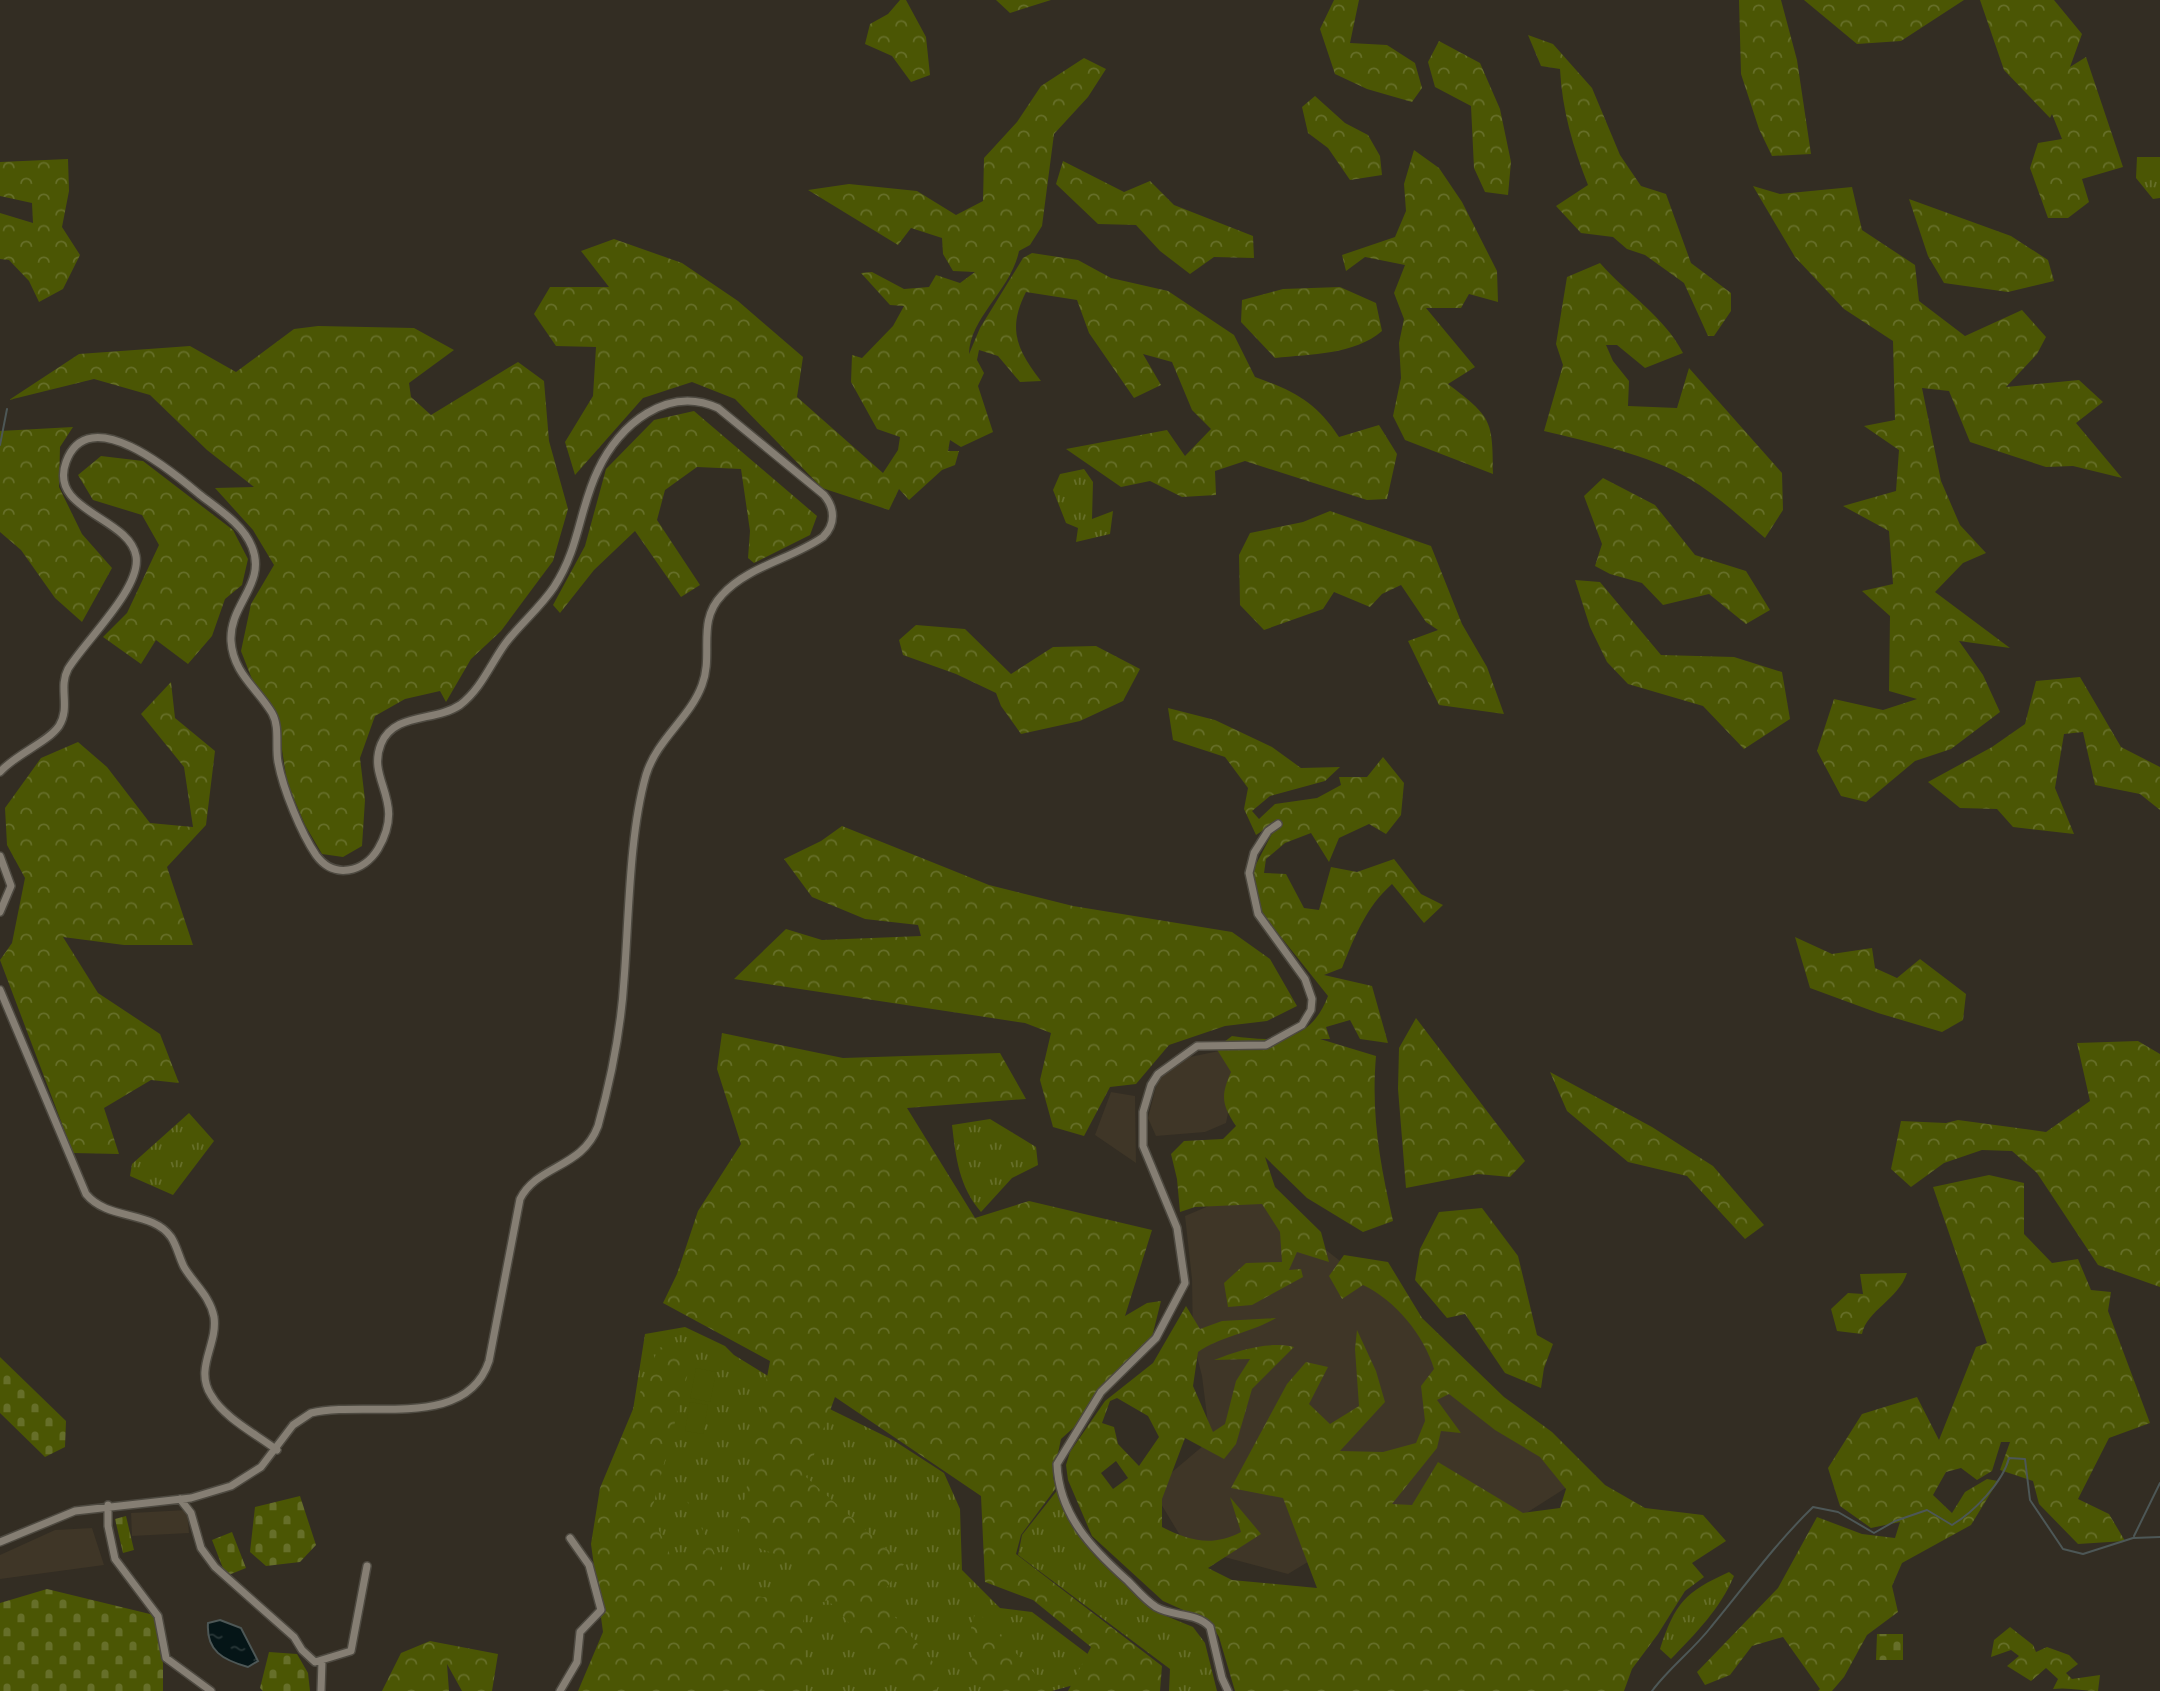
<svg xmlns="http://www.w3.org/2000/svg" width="2160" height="1691" font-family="Lato,sans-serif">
<defs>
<pattern id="grass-tufts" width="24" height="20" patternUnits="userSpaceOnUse" patternTransform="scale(1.75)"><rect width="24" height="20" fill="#4b5604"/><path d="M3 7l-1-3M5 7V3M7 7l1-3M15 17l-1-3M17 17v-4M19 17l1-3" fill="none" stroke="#666f29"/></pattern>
<pattern id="forest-crowns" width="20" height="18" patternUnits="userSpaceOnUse" patternTransform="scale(1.75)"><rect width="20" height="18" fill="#4b5604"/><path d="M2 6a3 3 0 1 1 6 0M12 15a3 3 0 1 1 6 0" fill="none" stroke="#666f29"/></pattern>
<pattern id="cemetery-stones" width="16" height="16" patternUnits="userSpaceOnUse" patternTransform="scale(1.75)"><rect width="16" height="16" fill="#4b5604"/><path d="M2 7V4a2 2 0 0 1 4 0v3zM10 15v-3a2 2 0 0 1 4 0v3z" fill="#666f29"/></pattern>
<pattern id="water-ripples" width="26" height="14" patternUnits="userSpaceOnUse" patternTransform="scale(1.75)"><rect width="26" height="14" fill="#051517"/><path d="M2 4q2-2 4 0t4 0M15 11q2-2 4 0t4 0" fill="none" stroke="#2a3839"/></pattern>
</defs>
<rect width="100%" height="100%" fill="#332d23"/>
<path fill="#3f3627" d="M 1224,1050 L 1237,1069 L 1226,1123 L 1205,1132 L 1156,1136 L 1148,1118 L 1159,1075 L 1185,1058 Z
M 1111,1092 L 1135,1096 L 1136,1163 L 1095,1135 Z
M 1244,1191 L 1273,1208 L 1416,1321 L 1572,1484 L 1509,1524 L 1326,1551 L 1288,1574 L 1187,1547 L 1152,1489 L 1210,1440 L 1202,1376 L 1193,1341 L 1192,1279 L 1185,1216 Z
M 187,1510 L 189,1533 L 132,1536 L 131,1513 Z
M 92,1528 L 104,1565 L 0,1579 L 0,1555 L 55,1530 Z"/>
<path fill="url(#grass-tufts)" d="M 2137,157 L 2160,157 L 2160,198 L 2153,199 L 2136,178 Z
M 1084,469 L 1093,482 L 1092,519 L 1113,511 L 1110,534 L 1076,542 L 1078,528 L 1066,523 L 1053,490 L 1060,474 Z
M 189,1113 L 214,1141 L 173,1195 L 130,1176 L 132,1164 Z
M 990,1119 L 1036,1147 L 1038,1165 L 1012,1178 L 981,1212 C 959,1186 956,1159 952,1125 Z
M 685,1327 L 725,1346 L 734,1355 L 789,1389 L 893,1440 L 944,1473 L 960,1509 L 962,1570 L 1000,1608 L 1032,1612 L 1101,1664 L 1099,1678 L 1052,1691 L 798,1691 L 669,1574 L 617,1511 L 645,1334 Z
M 1059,1488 L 1082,1539 L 1095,1556 L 1154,1611 L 1193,1627 L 1205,1643 L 1217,1691 L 1169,1691 L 1170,1669 L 1018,1555 L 1022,1535 Z
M 1729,1572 L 1734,1576 C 1720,1609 1696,1633 1671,1659 L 1660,1649 C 1675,1603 1685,1592 1729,1572 Z"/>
<path fill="url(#forest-crowns)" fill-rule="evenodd" d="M 900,0 L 906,0 L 926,37 L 930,75 L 911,82 L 892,56 L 865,44 L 870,24 L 888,14 Z
M 996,0 L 1051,0 L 1010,13 Z
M 1334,0 L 1359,0 L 1350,43 L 1387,45 L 1415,63 L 1422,88 L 1412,102 L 1367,89 L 1335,74 L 1320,29 Z
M 1739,0 L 1781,0 L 1797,60 L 1811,154 L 1772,156 L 1759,129 L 1741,74 Z
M 1804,0 L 1964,0 L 1901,41 L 1857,44 Z
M 1980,0 L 2054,0 L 2082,34 L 2070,67 L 2086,57 L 2123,167 L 2082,179 L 2089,202 L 2068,218 L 2048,218 L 2030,168 L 2038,143 L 2062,139 L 2052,114 L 2050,118 L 2004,70 Z
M 1528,35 L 1553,44 L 1592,88 L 1620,155 L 1641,186 L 1666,194 L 1691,263 L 1731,293 L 1731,311 L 1714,336 L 1708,336 L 1684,283 L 1645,255 L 1627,249 L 1613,237 L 1581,233 L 1556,206 L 1588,185 C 1573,147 1562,110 1560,69 L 1541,66 Z
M 1439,41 L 1480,63 L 1500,109 L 1511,162 L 1508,195 L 1485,192 L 1474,168 L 1471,106 L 1435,87 L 1428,62 Z
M 1084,58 L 1106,69 L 1088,97 L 1054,134 L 1042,226 L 1030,245 L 1019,251 C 1011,290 970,317 969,354 L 980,328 L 1023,258 L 1032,253 L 1078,260 L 1111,278 L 1168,291 L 1234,335 L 1255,377 C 1294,391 1316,402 1339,437 L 1379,425 L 1397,454 L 1387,499 L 1367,500 L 1245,461 L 1215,471 L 1216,495 L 1182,497 L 1150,481 L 1121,487 L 1066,449 L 1167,430 L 1185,456 L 1211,429 L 1192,410 L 1172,362 L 1143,354 L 1161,385 L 1134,398 L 1089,333 L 1077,300 L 1026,292 C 1007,329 1017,350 1041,381 L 1020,382 L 998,356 L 979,350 L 977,360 L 984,373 L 978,386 L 993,432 L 961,447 L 950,440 L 948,451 L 959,451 L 955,465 L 942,470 L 909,500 L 899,489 L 889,510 L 822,488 L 735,399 L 692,382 L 643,398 L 575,475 L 565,442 L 593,396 L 596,347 L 556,346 L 534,314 L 550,287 L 609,287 L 581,251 L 614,239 L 682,263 L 738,301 L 803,357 L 797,397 L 883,473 L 898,450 L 900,437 L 877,429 L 851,382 L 852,355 L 862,358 L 893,326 L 904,306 L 890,305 L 861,273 L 872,272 L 904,289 L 929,287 L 936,275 L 960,283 L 975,272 L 953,271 L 943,254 L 942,238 L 911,228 L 898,245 L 808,190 L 849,184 L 917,191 L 956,215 L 983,201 L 984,158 L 1017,122 L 1041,86 Z
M 1315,96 L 1345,123 L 1368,135 L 1380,156 L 1382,175 L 1350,180 L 1328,148 L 1308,133 L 1302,107 Z
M 1414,150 L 1439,168 L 1462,202 L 1497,271 L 1498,302 L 1469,294 L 1461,308 L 1426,308 L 1475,367 L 1448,384 C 1491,417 1493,419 1493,474 L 1405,440 L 1393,416 L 1401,378 L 1399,343 L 1404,319 L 1394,293 L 1405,265 L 1365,257 L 1346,271 L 1342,255 L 1395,237 L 1406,211 L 1404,184 Z
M 68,159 L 69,191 L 62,227 L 80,255 L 63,289 L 39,302 L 29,281 L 9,260 L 0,259 L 0,213 L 33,223 L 32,203 L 0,196 L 0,162 Z
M 1063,161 L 1124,192 L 1150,181 L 1174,205 L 1253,236 L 1254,258 L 1214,257 L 1190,274 L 1160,251 L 1136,225 L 1098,224 L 1056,184 Z
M 1753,186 L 1780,194 L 1852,187 L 1862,230 L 1915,265 L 1919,301 L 1965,336 L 2022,310 L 2046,337 L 2037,354 L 2006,387 L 2079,380 L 2103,402 L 2076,423 L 2122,478 L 2073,466 L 2046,467 L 1970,442 L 1949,391 L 1922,388 L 1941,481 L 1960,525 L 1986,553 L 1963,563 L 1935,592 L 2010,648 L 1959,641 L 1983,675 L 2000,712 L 1951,749 L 1915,761 L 1866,802 L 1841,796 L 1817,751 L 1834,699 L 1883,710 L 1917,699 L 1889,691 L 1890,616 L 1862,591 L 1893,584 L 1889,531 L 1843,506 L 1896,491 L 1899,450 L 1864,426 L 1895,420 L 1893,341 L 1844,309 L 1795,257 Z
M 1909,199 L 2011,236 L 2048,260 L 2054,281 L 2008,292 L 1944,283 L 1928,256 Z
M 1600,263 C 1627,294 1664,316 1683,353 L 1645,368 L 1617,345 L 1606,345 L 1613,361 L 1629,381 L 1628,406 L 1677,408 L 1689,368 L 1782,473 L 1783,510 L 1765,538 C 1740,517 1717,495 1688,478 C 1651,456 1587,441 1544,431 L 1563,365 L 1556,344 L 1567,277 Z
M 1340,287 L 1376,303 L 1382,331 C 1354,355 1311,354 1275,358 L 1241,322 L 1242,300 L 1283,289 Z
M 318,326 L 414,328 L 454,350 L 409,383 L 411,397 L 431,415 L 518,362 L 544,381 L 549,441 L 568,509 L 553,561 L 501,631 L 471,659 L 446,702 L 440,691 L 405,699 L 375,716 L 360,758 L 365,800 L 362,846 L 343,857 L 322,854 L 305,825 L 287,782 L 278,724 L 257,692 L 241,651 L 251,604 L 274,565 L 253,530 L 215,488 L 254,487 L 207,450 L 150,395 L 94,379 L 9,400 L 79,354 L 190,346 L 236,372 L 294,329 Z
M 694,411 L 817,516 L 810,535 L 754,563 L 748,558 L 750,531 L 741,469 L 697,467 L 665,490 L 657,520 L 700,585 L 681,597 L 635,531 L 594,570 L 560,613 L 553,605 L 585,546 L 606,469 L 654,420 Z
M 73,427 L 60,447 L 59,487 L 82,534 L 112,568 L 82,622 L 55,598 L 21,550 L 0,532 L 0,431 Z
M 101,456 L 143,461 L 233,530 L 248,559 L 242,585 L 225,599 L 212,636 L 188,664 L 156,640 L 141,664 L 103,637 L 127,613 L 159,545 L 142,515 L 93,500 L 78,475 Z
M 1603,478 L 1655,505 L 1695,555 L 1746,571 L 1770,610 L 1746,624 L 1709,594 L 1663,605 L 1642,583 L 1610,574 L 1595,566 L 1602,544 L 1584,496 Z
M 1330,511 L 1431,546 L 1462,624 L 1487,667 L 1504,714 L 1439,705 L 1408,641 L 1438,630 L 1426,622 L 1401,585 L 1382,594 L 1370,607 L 1334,592 L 1323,609 L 1264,630 L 1240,605 L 1239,555 L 1250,533 L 1303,522 Z
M 1575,580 L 1600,582 L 1661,655 L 1734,657 L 1782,672 L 1790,719 L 1744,749 L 1703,706 L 1628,684 L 1607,662 L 1590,627 Z
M 916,625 L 965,629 L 1011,674 L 1053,647 L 1096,646 L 1140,669 L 1123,701 L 1080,721 L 1021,734 L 1001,706 L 996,693 L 956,674 L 903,655 L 899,640 Z
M 2080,677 L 2121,747 L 2160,767 L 2160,810 L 2140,794 L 2095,785 L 2083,732 L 2064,734 L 2055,788 L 2074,834 L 2013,827 L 1997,809 L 1960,808 L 1928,782 L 1992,747 L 2025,724 L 2036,681 Z
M 171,682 L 175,718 L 215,751 L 206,825 L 167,867 L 193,945 L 124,945 L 63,937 L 98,993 L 160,1034 L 179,1083 L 151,1080 L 104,1108 L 119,1154 L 73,1153 L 0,960 L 12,943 L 25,878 L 7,845 L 5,808 L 41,758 L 78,742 L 107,767 L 150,823 L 193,827 L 184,767 L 141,714 Z
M 1168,708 L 1215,720 L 1272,747 L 1301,768 L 1340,767 L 1325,781 L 1270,796 L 1252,811 L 1259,819 L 1275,804 L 1317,798 L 1341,785 L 1339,777 L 1367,777 L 1383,757 L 1404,783 L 1401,815 L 1386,834 L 1369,824 L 1339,838 L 1329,862 L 1311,833 L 1285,843 L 1266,859 L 1264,873 L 1286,874 L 1304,908 L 1319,910 L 1331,867 L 1357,872 L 1394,859 L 1421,894 L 1443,905 L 1424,923 L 1392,884 C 1366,907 1355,936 1342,968 L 1324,975 L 1372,986 L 1388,1043 L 1360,1039 L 1350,1020 L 1326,1027 L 1330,1039 L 1320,1039 L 1376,1056 C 1371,1116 1380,1163 1393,1221 L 1363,1232 L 1307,1198 L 1265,1157 L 1275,1187 L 1321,1232 L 1329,1262 L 1297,1252 L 1289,1270 L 1301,1269 L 1303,1277 L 1252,1305 L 1228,1307 L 1224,1283 L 1246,1263 L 1282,1262 L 1280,1232 L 1262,1204 L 1195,1207 L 1180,1212 L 1177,1179 L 1171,1154 L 1184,1141 L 1223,1139 L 1236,1126 C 1221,1104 1221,1095 1231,1072 L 1216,1048 L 1232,1036 C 1276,1042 1310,1043 1328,996 L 1261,912 L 1251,874 L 1279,820 L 1256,835 L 1244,809 L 1248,788 L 1225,757 L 1173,740 Z
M 842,826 L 989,885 L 1073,906 L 1232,932 L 1270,959 L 1297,1006 L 1267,1021 L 1225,1026 L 1169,1045 L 1136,1084 L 1110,1087 L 1084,1136 L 1053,1127 L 1040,1080 L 1051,1033 L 1025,1023 L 734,979 L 786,929 L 822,940 L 921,936 L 918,925 L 865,919 L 812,897 L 784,859 L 821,841 Z
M 1795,937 L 1832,954 L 1872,948 L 1875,968 L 1897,978 L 1920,959 L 1966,994 L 1963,1020 L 1942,1032 L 1878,1013 L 1810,988 Z
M 1416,1018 L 1525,1161 L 1510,1177 L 1478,1174 L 1406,1188 L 1398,1089 L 1399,1048 Z
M 722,1033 L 843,1058 L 1000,1053 L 1026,1099 L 907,1108 L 975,1218 L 1029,1201 L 1152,1230 L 1125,1316 L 1147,1303 L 1161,1301 L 1152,1337 L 1098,1391 L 1080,1422 L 1061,1439 L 1053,1477 L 1056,1488 L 1021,1535 L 1016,1554 L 1162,1666 L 1160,1691 L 1068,1691 L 1091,1647 L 1033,1600 L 985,1582 L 981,1496 L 835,1397 L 806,1477 L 904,1564 L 879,1598 L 943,1674 L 936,1691 L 912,1691 L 828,1600 L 803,1611 L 806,1691 L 578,1691 L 603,1632 L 591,1544 L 600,1488 L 659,1347 L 693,1354 L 651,1513 L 671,1557 L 706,1550 L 686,1498 L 735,1593 L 777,1599 L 807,1566 L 737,1540 L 770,1361 L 663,1303 L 677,1274 L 698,1211 L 741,1144 L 717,1069 Z
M 2138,1041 L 2160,1054 L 2160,1287 L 2098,1265 L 2037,1173 L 2012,1151 L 1982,1150 L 1944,1163 L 1911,1187 L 1891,1169 L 1901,1121 L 1946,1123 L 1958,1120 L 2046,1132 L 2090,1101 L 2077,1043 Z
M 1550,1072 L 1652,1127 L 1713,1166 L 1764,1225 L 1745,1239 L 1687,1176 L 1628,1162 L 1567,1111 Z
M 1989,1175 L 2024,1183 L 2024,1234 L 2052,1263 L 2078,1259 L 2091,1290 L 2111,1292 L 2108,1311 L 2150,1423 L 2109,1438 L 2078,1499 L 2109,1514 L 2125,1541 L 2078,1544 L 2039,1504 L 2033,1481 L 2000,1470 L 2010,1442 L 2001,1442 L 1992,1471 L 1977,1480 L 1961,1468 L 1946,1472 L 1933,1495 L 1952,1513 L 1965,1492 L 1987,1479 L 1998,1481 L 1971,1525 L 1902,1563 L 1892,1586 L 1898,1612 L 1867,1635 L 1844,1677 L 1832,1691 L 1818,1691 L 1820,1689 L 1783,1637 L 1752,1646 L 1730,1675 L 1705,1685 L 1697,1672 L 1778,1588 L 1817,1517 L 1862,1534 L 1895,1538 L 1900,1522 L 1871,1528 L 1840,1506 L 1828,1468 L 1862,1414 L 1917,1397 L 1939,1440 L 1976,1347 L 1987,1343 L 1933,1187 Z
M 1482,1208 L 1518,1256 L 1537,1335 L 1553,1344 L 1544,1368 L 1541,1388 L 1505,1373 L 1465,1314 L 1447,1318 L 1415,1280 L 1420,1249 L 1439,1212 Z
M 1344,1255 L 1388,1262 L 1422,1318 L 1504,1397 L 1552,1432 L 1605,1485 L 1645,1508 L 1703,1515 L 1726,1541 L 1692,1563 L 1704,1577 L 1685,1591 L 1658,1634 L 1632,1669 L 1624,1691 L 1235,1691 L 1219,1637 L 1210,1622 L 1163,1601 L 1092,1536 L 1068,1480 L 1066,1465 L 1070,1452 L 1105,1401 L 1153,1363 L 1186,1306 L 1200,1329 L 1222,1321 L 1276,1318 C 1251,1333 1221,1336 1198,1352 L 1193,1386 L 1213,1432 L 1225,1424 L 1236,1381 L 1250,1359 L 1214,1360 C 1239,1350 1268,1341 1294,1347 L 1252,1389 L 1236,1444 L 1224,1459 L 1185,1438 L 1162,1499 L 1162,1527 C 1190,1541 1212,1547 1241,1532 L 1230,1497 L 1261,1534 L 1208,1568 L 1232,1580 L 1317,1588 L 1283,1498 L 1231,1488 L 1287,1384 L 1306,1362 L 1328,1367 L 1309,1404 L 1330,1424 L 1359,1406 L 1355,1349 L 1357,1330 L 1376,1371 L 1385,1402 L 1340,1451 L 1383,1452 L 1416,1443 L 1425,1421 L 1421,1386 L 1434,1369 C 1424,1335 1395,1300 1363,1285 L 1342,1299 L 1329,1276 ZM 1449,1394 L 1495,1430 L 1540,1457 L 1566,1489 L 1560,1508 L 1523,1513 L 1438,1462 L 1412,1505 L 1392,1504 L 1437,1448 L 1441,1431 L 1461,1433 L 1437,1400 ZM 1117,1398 L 1148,1416 L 1159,1437 L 1139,1466 L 1118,1444 L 1114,1427 L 1102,1423 L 1110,1401 ZM 1116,1461 L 1128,1478 L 1113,1489 L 1101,1473 Z
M 1907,1273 C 1898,1300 1867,1310 1862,1334 L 1837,1331 L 1831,1309 L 1848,1293 L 1863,1294 L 1860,1274 Z
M 976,1610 L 1051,1691 L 988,1691 L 973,1674 L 970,1632 Z
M 2010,1627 L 2033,1645 L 2036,1652 L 2047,1647 L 2069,1655 L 2078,1664 L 2066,1673 L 2072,1679 L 2100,1675 L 2098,1691 C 2082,1691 2069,1687 2053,1689 L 2058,1679 L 2046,1668 L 2031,1681 L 2007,1666 L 2019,1656 L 2011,1650 L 1991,1657 L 1994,1640 Z
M 430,1641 L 498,1654 L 492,1691 L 462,1691 L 447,1664 L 449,1691 L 382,1691 L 401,1653 Z"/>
<path fill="url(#cemetery-stones)" d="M 0,1357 L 66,1421 L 65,1447 L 45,1457 L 0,1413 Z
M 300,1496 L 316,1545 L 300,1562 L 266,1566 L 250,1552 L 255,1507 Z
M 126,1516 L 134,1550 L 123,1553 L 115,1519 Z
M 232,1532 L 246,1568 L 226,1576 L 212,1540 Z
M 47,1589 L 154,1615 L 163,1663 L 163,1691 L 0,1691 L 0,1603 Z
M 1877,1634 L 1903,1634 L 1903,1660 L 1876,1660 Z
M 269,1652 L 297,1654 L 308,1673 L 310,1691 L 263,1691 L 260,1688 Z"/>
<path fill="#4b5604" d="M 696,1368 L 716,1372 L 710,1402 L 690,1398 Z
M 690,1402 L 708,1405 L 703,1434 L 685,1431 Z"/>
<path fill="url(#water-ripples)" stroke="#4d5756" stroke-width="2" d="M 220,1620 L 241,1628 L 258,1661 L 248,1667 C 223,1660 206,1651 208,1623 Z"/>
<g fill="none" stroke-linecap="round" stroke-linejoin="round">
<path stroke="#4d5756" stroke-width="2" d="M 0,445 L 7,409
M 2134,1536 L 2160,1483
M 1652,1691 C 1670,1667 1693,1650 1711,1627 C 1745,1586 1775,1544 1813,1507 L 1838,1512 L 1874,1533 L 1895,1521 L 1927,1510 L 1952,1525 C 1974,1512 2003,1482 2009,1458 L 2025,1459 L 2030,1500 L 2063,1549 L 2083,1554 L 2133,1538 L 2160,1537"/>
<defs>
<path id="street" d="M 0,772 C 17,753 47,743 59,726 C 71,707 58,688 68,669 C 84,642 142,588 136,556 C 129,517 48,511 66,462 C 88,400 174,473 199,494 C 218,509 243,524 252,547 C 267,584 229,604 231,641 C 233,673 257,688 272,713 C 280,727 275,746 278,762 C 283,789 301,833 316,855 C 334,880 364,872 378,849 C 407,800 366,781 381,744 C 394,712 435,722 460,705 C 481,689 490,665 505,644 C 520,624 540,608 554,587 C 580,547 579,509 598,470 C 619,424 668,385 718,408 L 824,495 C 835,508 836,524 823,537 C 792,559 748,566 722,595 C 696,622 714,654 702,685 C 690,718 657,739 646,775 C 629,835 629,917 624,980 C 621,1029 611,1079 598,1126 C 582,1169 538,1164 520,1199 L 489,1361 C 466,1431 367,1400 311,1413 L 293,1425 L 261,1467 L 231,1486 L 191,1498 L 75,1511 L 0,1542
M 0,856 L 11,886 L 0,912
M 0,990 L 86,1194 C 108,1221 152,1210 171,1237 C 177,1246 179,1257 184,1267 C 194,1284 210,1296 214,1317 C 218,1345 194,1368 211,1395 C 224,1418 256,1434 277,1450
M 180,1499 L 191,1513 L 201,1548 L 215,1567 L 294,1637 L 302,1650 L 315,1662 L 351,1651 L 367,1566
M 108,1505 L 108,1526 L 115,1559 L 158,1616 L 166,1658 L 211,1691
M 321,1691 L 322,1661
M 560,1691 L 577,1662 L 580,1632 L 601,1610 L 589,1565 L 570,1538
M 1228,1691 L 1222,1678 L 1210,1627 C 1196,1612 1173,1617 1156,1607 C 1145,1600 1136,1589 1128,1581 C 1092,1549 1059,1515 1057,1464 L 1101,1392 L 1156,1338 L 1185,1283 L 1177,1228 L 1143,1146 L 1143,1112 L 1151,1085 L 1158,1074 L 1197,1046 L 1266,1045 L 1302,1025 L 1311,1010 L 1312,999 L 1305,979 L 1258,914 L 1249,873 L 1254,853 L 1268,831 L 1278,824"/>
</defs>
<use href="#street" stroke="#4e4a41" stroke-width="10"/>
<use href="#street" stroke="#857e73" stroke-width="7"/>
</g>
</svg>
